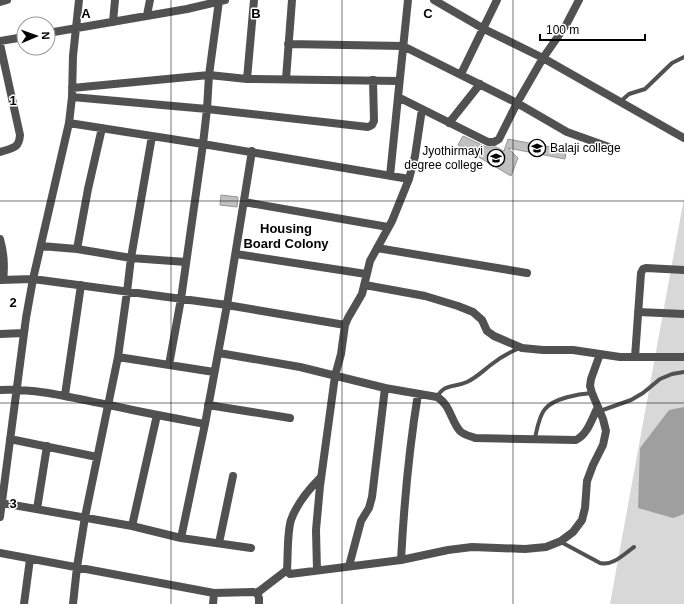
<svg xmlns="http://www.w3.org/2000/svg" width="684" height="604" font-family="Arial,sans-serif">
<rect width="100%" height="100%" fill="#fff"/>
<path fill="#d8d8d8" d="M 684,198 L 684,604 L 610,604 Z"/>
<path fill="#9f9f9f" d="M 684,407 L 684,514 L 673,518 L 638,508 L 640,448 L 669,410 Z"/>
<path fill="#c0c0c0" stroke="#959595" d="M 463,136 L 486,147 L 496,147 L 504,151 L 508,139 L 566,150 L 565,159 L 508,148 L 518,158 L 511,176 L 458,145 Z
M 221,195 L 238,197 L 237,207 L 220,205 Z"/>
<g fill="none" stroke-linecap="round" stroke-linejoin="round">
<path stroke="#515151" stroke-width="4" d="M 620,102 L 629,94 L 645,89 L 672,63 L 684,57
M 437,397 C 445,383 454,388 467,382 C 476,378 484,370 492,364 C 501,357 510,352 520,348
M 600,411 L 631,400 L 643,393 L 660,379 L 672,374 L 684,372
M 535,438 C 537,429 539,416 545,409 C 554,398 579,394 592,393
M 561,542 L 600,563 C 613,566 624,554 634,547"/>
<path stroke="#515151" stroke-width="8" d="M 408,0 L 398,97 L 488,142 L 494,142 L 499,139 L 517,103 L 543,58 L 566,25 L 579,0
M 434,0 L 484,29 L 543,58 L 684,138
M 219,1 L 209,75 L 207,109 L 203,144 L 409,179
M 0,2 L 7,0
M 147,15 L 150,0
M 113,22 L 115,0
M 48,33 L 187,9 L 225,0
M 0,41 L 24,37
M 0,44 L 20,135 C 19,149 12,148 0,152
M 288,44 L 403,46 L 517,103 L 567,132 L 609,147
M 461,74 L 497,0
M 247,79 L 254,0
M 286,79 L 292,0
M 72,88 L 209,75 L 247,79 L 399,81
M 72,97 L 207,109 L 368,127 L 372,125 L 374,121 L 373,80
M 69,123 L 203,144 L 181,299 L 169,365
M 449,123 L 480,84
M 390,176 L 398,97
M 244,202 L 388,227
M 0,239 C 4,253 5,265 3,280
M 41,246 L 77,249 L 131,258 L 186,262
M 377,248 L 527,273
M 77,249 L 88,189 L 102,128
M 236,254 L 366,274
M 0,280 L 33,279 L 227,305 L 252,151
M 365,285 L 425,296 L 458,306 L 473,312 L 482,320 L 487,331 L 494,336 L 522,348 L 543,350 L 573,350 L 620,357 L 684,357
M 638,312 L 684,314
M 0,334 L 24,333
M 219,353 L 300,367 L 385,388 L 437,397 C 450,404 451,421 460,431 C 464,435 470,436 475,438 L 576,440 C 588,434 592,418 598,407
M 118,357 L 214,372
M 635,357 L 641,273 L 643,269 L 646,268 L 684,270
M 0,390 C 37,388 73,398 109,405 C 140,412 173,418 205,424 L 181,538 L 132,526 L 2,503
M 65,395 L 81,285
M 208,405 L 290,418
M 205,424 L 227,305 L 345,325
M 10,439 L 97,457
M 321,477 C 308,490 297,503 291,520 C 287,533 288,557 287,570 L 290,574 L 401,560 L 448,550 L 472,547 L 525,549 L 546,547 L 561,541 L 573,532 L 582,520 L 585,508 L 587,481 L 593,465 L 603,445 L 606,431 L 603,419 L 592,393 L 590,386 L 591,379 L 600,354
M 37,509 L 47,446
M 0,517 L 26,318 L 33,279 L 69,123 L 72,97 L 73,56 L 79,0
M 132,526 L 157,415
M 181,538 L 251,548
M 219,543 L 233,476
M 0,553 L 214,593
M 401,560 C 404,504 409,449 418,394
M 349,566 L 361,521 L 369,508 L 372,497 L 385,388
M 317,570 L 316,530 L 320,486 L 335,376 L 341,354 L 345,325 L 348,318 L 362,294 L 370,261 L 392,221 L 409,179 L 415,156 L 422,109
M 257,593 L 287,570
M 24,604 L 30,559
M 73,604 L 77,567 L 85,517 L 118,357 L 127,292 L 131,258 L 152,136
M 213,604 L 214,593 L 253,592 L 257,593 L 259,598 L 259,604"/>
</g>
<path fill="none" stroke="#000" stroke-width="1" stroke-opacity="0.55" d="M 171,0 L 171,604M 342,0 L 342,604M 513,0 L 513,604M 0,201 L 684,201M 0,403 L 684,403"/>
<defs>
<symbol id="university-ring" viewBox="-11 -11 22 22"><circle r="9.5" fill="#fff" stroke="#000" stroke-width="1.5"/><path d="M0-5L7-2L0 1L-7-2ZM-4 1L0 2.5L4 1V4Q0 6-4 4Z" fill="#000"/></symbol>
</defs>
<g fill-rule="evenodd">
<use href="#university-ring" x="527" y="138" width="20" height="20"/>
<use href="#university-ring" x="486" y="148" width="20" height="20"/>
</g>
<g text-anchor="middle" stroke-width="3" stroke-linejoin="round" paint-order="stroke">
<g font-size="12" fill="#000" stroke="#fff" text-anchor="start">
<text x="550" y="152">Balaji college</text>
<text x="483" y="155" text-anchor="end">Jyothirmayi<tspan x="483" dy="14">degree college</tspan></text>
</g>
<g font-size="13" font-weight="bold" fill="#000" stroke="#fff">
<text x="286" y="233">Housing<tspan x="286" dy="15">Board Colony</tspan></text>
</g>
</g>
<g font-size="13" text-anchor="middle" font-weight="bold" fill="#000" stroke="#fff" stroke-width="3" stroke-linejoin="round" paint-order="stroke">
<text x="86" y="18">A</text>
<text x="256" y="18">B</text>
<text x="428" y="18">C</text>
<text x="13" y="105">1</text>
<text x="13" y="307">2</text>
<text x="13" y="508">3</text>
</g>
<g transform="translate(36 36) rotate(88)"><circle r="19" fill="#ffffff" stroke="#999999"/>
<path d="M0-3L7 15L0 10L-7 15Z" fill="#000000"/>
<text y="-6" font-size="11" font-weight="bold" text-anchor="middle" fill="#000000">N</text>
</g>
<path d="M540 34v6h105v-6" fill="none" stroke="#000000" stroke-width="2"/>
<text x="546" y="34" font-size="12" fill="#000000" stroke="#ffffff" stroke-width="3" paint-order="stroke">100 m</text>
</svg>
